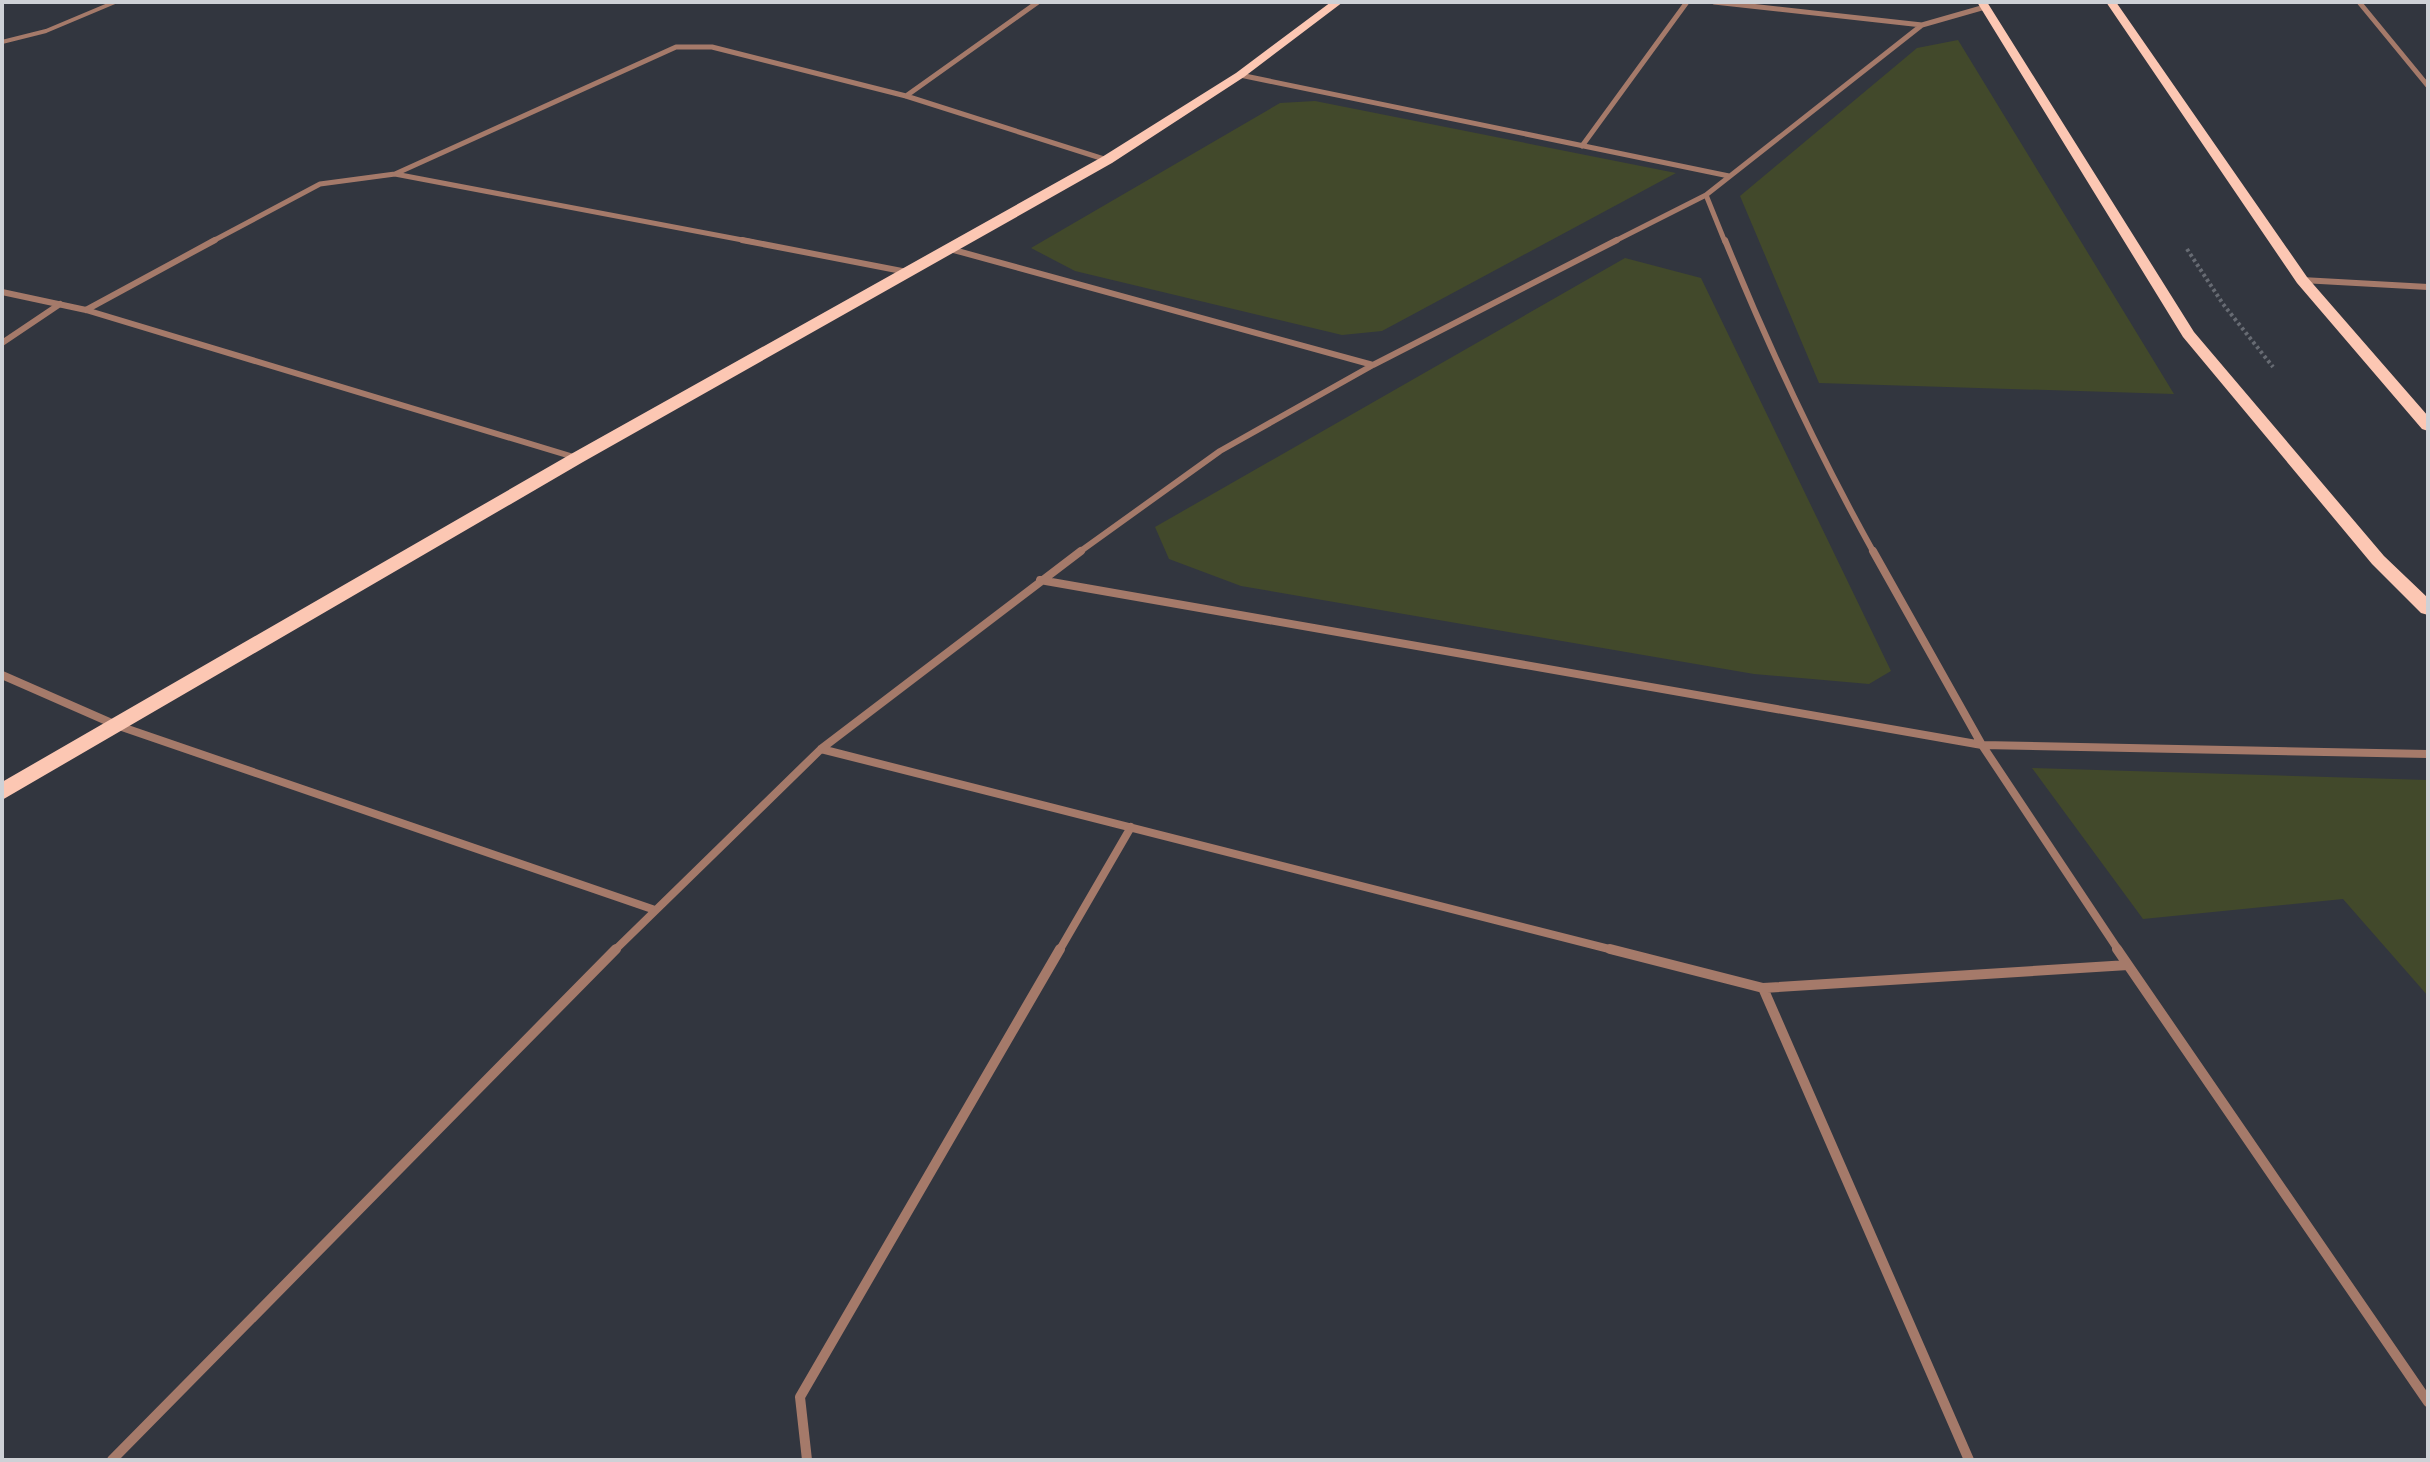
<svg xmlns="http://www.w3.org/2000/svg" width="2430" height="1462" font-family="'DejaVu Sans',sans-serif">
<rect width="100%" height="100%" fill="#32363f"/>
<path fill="#42492b" d="M 1958,40 L 2174,394 L 1819,383 L 1740,196 L 1917,48 Z
M 1315,101 L 1676,173 L 1382,331 L 1342,335 L 1075,271 L 1031,248 L 1280,103 Z
M 1625,258 L 1701,278 L 1891,671 L 1869,684 L 1754,674 L 1241,586 L 1169,559 L 1155,527 Z
M 2032,768 L 2428,780 L 2428,996 L 2343,899 L 2143,919 Z"/>
<g fill="none" stroke-linecap="round" stroke-linejoin="round">
<path stroke="#676b73" stroke-width="4" stroke-dasharray="3 3" stroke-linecap="butt" d="M 2187,249 L 2223,304 L 2273,367"/>
<path stroke="#a57a6a" stroke-width="4" d="M 2,42 L 46,31 L 115,2"/>
<path stroke="#a57a6a" stroke-width="5" d="M 1714,2 L 1922,25
M 2359,2 L 2428,86
M 1240,75 L 1729,176
M 906,96 L 1038,2
M 1582,146 L 1687,2
M 395,174 L 676,47 L 712,47 L 906,96 L 1107,160
M 1706,195 L 1725,242
M 211,242 L 320,184 L 395,174 L 753,242
M 1613,242 L 1706,195 L 1922,25 L 1985,7"/>
<path stroke="#a57a6a" stroke-width="6" d="M 742,240 L 907,272
M 1725,240 C 1769,348 1817,451 1874,553
M 950,249 L 1373,365
M 2302,280 L 2428,287
M 2,292 L 86,310 L 577,458
M 86,310 L 215,240
M 2,343 L 60,304
M 1078,553 L 1220,451 L 1373,365 L 1617,240"/>
<path stroke="#a57a6a" stroke-width="8" d="M 1873,551 L 1982,745 L 2119,951
M 1040,580 L 1982,745 L 2428,754
M 2,675 L 116,725 L 655,910
M 821,749 L 1617,951
M 614,951 L 821,749 L 1081,551
M 1059,951 L 1131,827"/>
<path stroke="#a57a6a" stroke-width="10" d="M 1610,949 L 1763,988 L 2128,965
M 2117,949 L 2428,1402
M 1763,988 L 1969,1460
M 112,1460 L 616,949
M 807,1460 L 800,1397 L 1060,949"/>
<path fill="#fcc7b3" fill-rule="evenodd" d="M 1331,2 L 1343,2 L 1244,77 L 1112,163 L 583,462 L 2,800 L 2,782 L 571,454 L 1102,157 L 1236,73 Z
M 1977,2 L 1987,2 L 2194,332 L 2384,556 L 2428,598 L 2428,615 L 2421,613 L 2372,564 L 2183,337 Z
M 2106,2 L 2116,2 L 2307,277 L 2428,416 L 2428,431 L 2422,429 L 2297,283 Z"/>
</g>
<rect width="2430" height="1462" fill="none" stroke="#ced1d6" stroke-width="8"/>
</svg>
